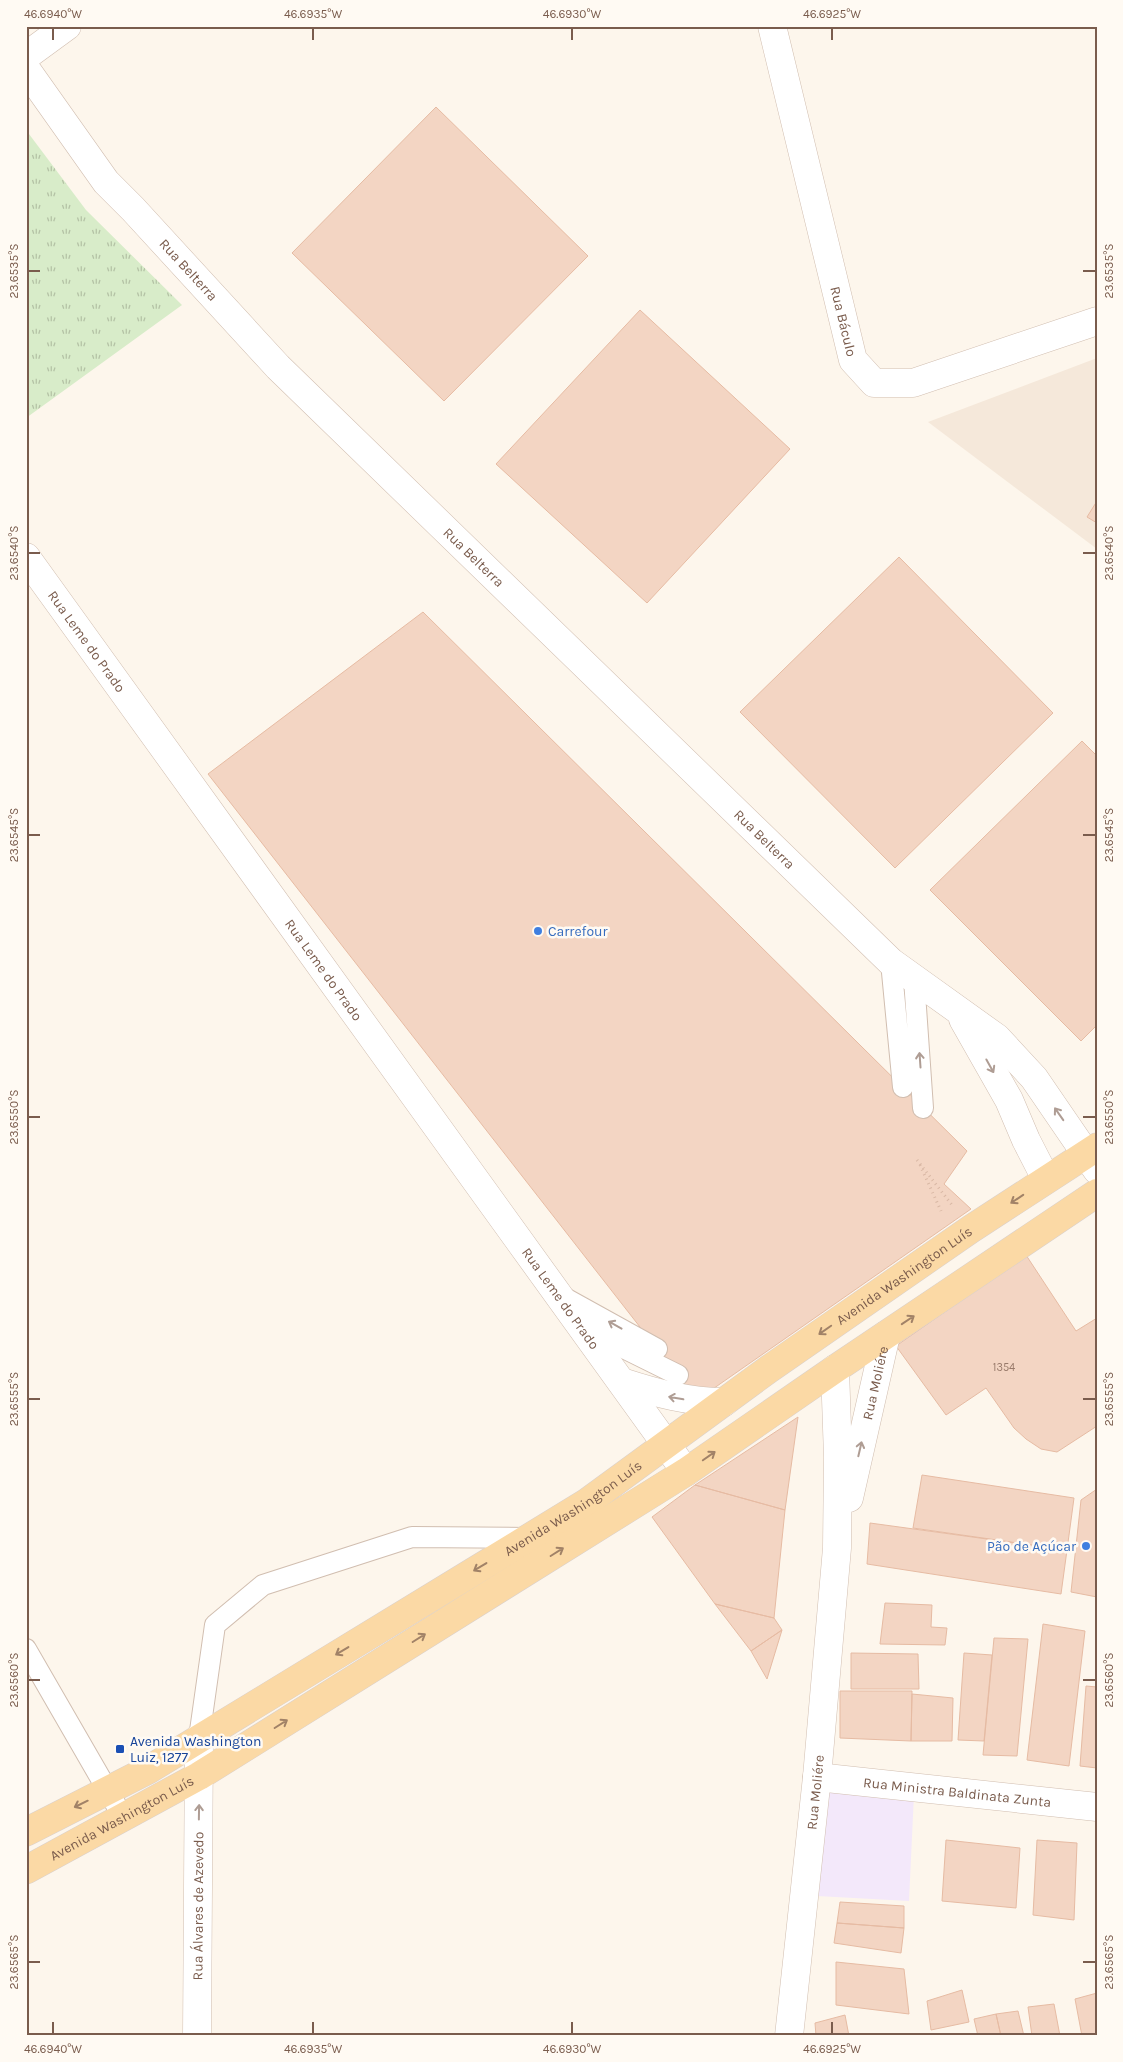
<svg xmlns="http://www.w3.org/2000/svg" width="1123" height="2062" font-family="Karla,sans-serif">
<defs>
<pattern id="grass-tufts" width="24" height="20" patternUnits="userSpaceOnUse" patternTransform="scale(1.25)"><rect width="24" height="20" fill="#d8ecc9"/><path d="M3 7l-1-3M5 7V3M7 7l1-3M15 17l-1-3M17 17v-4M19 17l1-3" fill="none" stroke="#b4c2a5"/></pattern>
</defs>
<rect width="100%" height="100%" fill="#fdf6ec"/>
<path fill="#f5e8da" d="M 1097,358 L 1097,549 L 928,422 Z"/>
<path fill="#f3e8fa" d="M 821,1785 L 914,1794 L 909,1901 L 817,1896 Z"/>
<path fill="url(#grass-tufts)" d="M 26,130 L 86,210 L 182,305 L 26,418 Z"/>
<path fill="#f3d5c3" stroke="#e6bba3" d="M 436,107 L 588,256 L 444,401 L 292,253 Z
M 640,310 L 790,449 L 647,603 L 496,464 Z
M 1097,501 L 1097,523 L 1087,517 Z
M 899,557 L 1053,713 L 895,868 L 740,712 Z
M 423,612 L 967,1151 L 944,1184 L 971,1209 L 697,1400 L 208,774 Z
M 1082,741 L 1097,756 L 1097,1025 L 1081,1041 L 930,890 Z
M 1026,1255 L 1076,1331 L 1097,1318 L 1097,1426 L 1057,1452 L 1041,1449 L 1026,1439 L 1014,1428 L 986,1388 L 946,1415 L 896,1346 Z
M 798,1417 L 785,1510 L 695,1485 Z
M 922,1475 L 1074,1498 L 1067,1550 L 913,1528 Z
M 695,1485 L 785,1510 L 774,1618 L 715,1604 L 652,1517 Z
M 1097,1489 L 1097,1597 L 1071,1592 L 1081,1500 Z
M 870,1523 L 1067,1550 L 1061,1594 L 867,1564 Z
M 885,1603 L 932,1605 L 931,1627 L 947,1628 L 945,1645 L 880,1644 Z
M 715,1604 L 774,1618 L 782,1630 L 751,1651 Z
M 1043,1624 L 1085,1631 L 1069,1766 L 1027,1760 Z
M 782,1630 L 767,1679 L 751,1651 Z
M 994,1638 L 1028,1639 L 1017,1756 L 983,1755 Z
M 851,1653 L 918,1654 L 919,1689 L 851,1689 Z
M 964,1653 L 992,1655 L 984,1741 L 958,1740 Z
M 1086,1686 L 1097,1687 L 1097,1768 L 1080,1766 Z
M 840,1691 L 912,1691 L 911,1741 L 840,1738 Z
M 912,1694 L 953,1698 L 952,1741 L 911,1741 Z
M 946,1840 L 1020,1848 L 1016,1908 L 942,1901 Z
M 1037,1840 L 1077,1843 L 1074,1920 L 1033,1915 Z
M 840,1902 L 904,1906 L 904,1928 L 837,1923 Z
M 837,1923 L 904,1928 L 901,1953 L 834,1943 Z
M 836,1962 L 904,1969 L 909,2014 L 836,2005 Z
M 962,1990 L 969,2022 L 931,2030 L 927,2001 Z
M 1097,1993 L 1097,2036 L 1082,2036 L 1075,1999 Z
M 1054,2004 L 1060,2036 L 1032,2036 L 1028,2007 Z
M 1018,2011 L 1024,2036 L 1001,2036 L 996,2014 Z
M 996,2014 L 1001,2036 L 978,2036 L 974,2019 Z
M 845,2015 L 849,2036 L 816,2036 L 815,2023 Z"/>
<g fill="none" stroke-linecap="round" stroke-linejoin="round">
<defs>
<path id="lane" d="M 891,962 L 903,1087
M 914,979 L 923,1108
M 563,1297 L 657,1349
M 583,1328 L 678,1375
M 26,1649 L 123,1817
M 199,1738 L 215,1625 L 263,1585 L 412,1537 L 528,1538"/>
<g id="street">
<path id="s1" d="M 772,26 L 853,360 L 874,383 L 913,383 L 1097,321"/>
<path d="M 26,56 L 67,26"/>
<path id="s2" d="M 26,69 L 106,182 L 133,209 L 278,367 L 891,962 L 997,1038 L 1034,1078 L 1097,1170"/>
<path id="s3" d="M 26,557 L 686,1472"/>
<path d="M 963,1019 L 1009,1100 L 1026,1140 L 1046,1179"/>
<path d="M 622,1382 C 656,1393 688,1402 724,1402"/>
<path id="s4" d="M 849,1498 L 886,1335"/>
<path id="s5" d="M 817,1777 L 1097,1807"/>
<path id="s6" d="M 197,2036 L 199,1738"/>
<path id="s7" d="M 789,2036 L 817,1777 L 837,1548 L 838,1457 L 835,1369"/>
</g>
<g id="primary">
<path id="s8" d="M 26,1832 L 148,1770 L 586,1503 L 769,1369 L 971,1229 L 1097,1147"/>
<path id="s9" d="M 26,1870 L 199,1776 L 686,1472 L 835,1369 L 1097,1193"/>
</g>
</defs>
<use href="#lane" stroke="#d1beb0" stroke-width="22"/>
<use href="#street" stroke="#d1beb0" stroke-width="29"/>
<use href="#primary" stroke="#dad1cd" stroke-width="29"/>
<path stroke="#d9b8a5" stroke-width="3" stroke-dasharray="1 4" stroke-linecap="butt" d="M 917,1160 L 952,1205
M 920,1165 L 941,1211"/>
<use href="#lane" stroke="#fff" stroke-width="20"/>
<use href="#street" stroke="#fff" stroke-width="28"/>
<use href="#primary" stroke="#fbd9a5" stroke-width="28"/>
</g>
<defs><path id="oneway-shaft" d="M-6 0H5M1.5-3L5.5 0L1.5 3" fill="none" stroke-width="1.6" stroke-linecap="round" stroke-linejoin="round" transform="scale(1.25)"/></defs>
<g stroke="#af9d94">
<use href="#oneway-shaft" transform="translate(920 1060) rotate(-94)"/>
<use href="#oneway-shaft" transform="translate(990 1066) rotate(61)"/>
<use href="#oneway-shaft" transform="translate(1059 1114) rotate(-125)"/>
<use href="#oneway-shaft" transform="translate(615 1325) rotate(-151)"/>
<use href="#oneway-shaft" transform="translate(676 1398) rotate(-170)"/>
<use href="#oneway-shaft" transform="translate(860 1449) rotate(-77)"/>
<use href="#oneway-shaft" transform="translate(199 1812) rotate(-89)"/>
</g>
<g stroke="#a18267">
<use href="#oneway-shaft" transform="translate(1017 1199) rotate(146)"/>
<use href="#oneway-shaft" transform="translate(908 1320) rotate(-34)"/>
<use href="#oneway-shaft" transform="translate(825 1330) rotate(145)"/>
<use href="#oneway-shaft" transform="translate(709 1456) rotate(-35)"/>
<use href="#oneway-shaft" transform="translate(557 1552) rotate(-32)"/>
<use href="#oneway-shaft" transform="translate(480 1567) rotate(149)"/>
<use href="#oneway-shaft" transform="translate(419 1638) rotate(-32)"/>
<use href="#oneway-shaft" transform="translate(342 1651) rotate(149)"/>
<use href="#oneway-shaft" transform="translate(281 1724) rotate(-32)"/>
<use href="#oneway-shaft" transform="translate(81 1804) rotate(154)"/>
</g>
<path fill="none" stroke="#7a5c4d" stroke-width="2" d="M 53,28 L 53,40M 313,28 L 313,40M 572,28 L 572,40M 832,28 L 832,40M 28,271 L 40,271M 1083,271 L 1096,271M 28,553 L 40,553M 1083,553 L 1096,553M 28,835 L 40,835M 1083,835 L 1096,835M 28,1117 L 40,1117M 1083,1117 L 1096,1117M 28,1399 L 40,1399M 1083,1399 L 1096,1399M 28,1680 L 40,1680M 1083,1680 L 1096,1680M 28,1962 L 40,1962M 1083,1962 L 1096,1962M 53,2022 L 53,2034M 313,2022 L 313,2034M 572,2022 L 572,2034M 832,2022 L 832,2034"/>
<g fill="#3f7fe0" stroke="#fffaf3" stroke-width="2">
<circle cx="538" cy="931" r="5"/>
<circle cx="1086" cy="1546" r="5"/>
</g>
<rect fill="#1a4fb4" stroke="#fffaf3" stroke-width="2" x="115" y="1744" width="10" height="10" rx="2.5"/>
<g text-anchor="middle" stroke-width="5" stroke-linejoin="round" paint-order="stroke">
<g font-size="11" fill="#987a6a">
<text x="1004" y="1371">1354</text>
</g>
<g font-size="14" fill="#7a5c4d" stroke="#fffaf3">
<text dy="5" stroke="none"><textPath href="#s2" startOffset="259">Rua Belterra</textPath></text>
<text dy="5" stroke="none"><textPath href="#s1" startOffset="304">Rua Báculo</textPath></text>
<text dy="5" stroke="none"><textPath href="#s2" startOffset="664">Rua Belterra</textPath></text>
<text dy="5" stroke="none"><textPath href="#s3" startOffset="104">Rua Leme do Prado</textPath></text>
<text dy="5" stroke="none"><textPath href="#s2" startOffset="1069">Rua Belterra</textPath></text>
<text dy="5" stroke="none"><textPath href="#s3" startOffset="509">Rua Leme do Prado</textPath></text>
<text dy="5" stroke="none"><textPath href="#s8" startOffset="1041">Avenida Washington Luís</textPath></text>
<text dy="5" stroke="none"><textPath href="#s3" startOffset="914">Rua Leme do Prado</textPath></text>
<text dy="5" stroke="none"><textPath href="#s4" startOffset="118">Rua Moliére</textPath></text>
<text dy="5" stroke="none"><textPath href="#s8" startOffset="636">Avenida Washington Luís</textPath></text>
<text dy="5" stroke="none"><textPath href="#s7" startOffset="245">Rua Moliére</textPath></text>
<text dy="5" stroke="none"><textPath href="#s5" startOffset="141">Rua Ministra Baldinata Zunta</textPath></text>
<text dy="5" stroke="none"><textPath href="#s9" startOffset="109">Avenida Washington Luís</textPath></text>
<text dy="5" stroke="none"><textPath href="#s6" startOffset="130">Rua Álvares de Azevedo</textPath></text>
</g>
<g font-size="14" fill="#366cbe" stroke="#fffaf3" text-anchor="start">
<text x="548" y="936">Carrefour</text>
<text x="1076" y="1551" text-anchor="end">Pão de Açúcar</text>
</g>
<g font-size="14" fill="#164399" stroke="#fffaf3" text-anchor="start">
<text x="130" y="1746">Avenida Washington<tspan x="130" dy="16">Luiz, 1277</tspan></text>
</g>
</g>
<rect width="1123" height="2062" fill="none" stroke="#fffaf3" stroke-width="55"/>
<rect x="28" y="28" width="1068" height="2006" fill="none" stroke="#7a5c4d" stroke-width="2"/>
<g font-size="12" text-anchor="middle" fill="#7a5c4d">
<text x="53" y="18">46.6940°W</text>
<text x="313" y="18">46.6935°W</text>
<text x="572" y="18">46.6930°W</text>
<text x="832" y="18">46.6925°W</text>
<text transform="translate(14 271) rotate(-90)" y="4">23.6535°S</text>
<text transform="translate(1109 271) rotate(-90)" y="4">23.6535°S</text>
<text transform="translate(14 553) rotate(-90)" y="4">23.6540°S</text>
<text transform="translate(1109 553) rotate(-90)" y="4">23.6540°S</text>
<text transform="translate(14 835) rotate(-90)" y="4">23.6545°S</text>
<text transform="translate(1109 835) rotate(-90)" y="4">23.6545°S</text>
<text transform="translate(14 1117) rotate(-90)" y="4">23.6550°S</text>
<text transform="translate(1109 1117) rotate(-90)" y="4">23.6550°S</text>
<text transform="translate(14 1399) rotate(-90)" y="4">23.6555°S</text>
<text transform="translate(1109 1399) rotate(-90)" y="4">23.6555°S</text>
<text transform="translate(14 1680) rotate(-90)" y="4">23.6560°S</text>
<text transform="translate(1109 1680) rotate(-90)" y="4">23.6560°S</text>
<text transform="translate(14 1962) rotate(-90)" y="4">23.6565°S</text>
<text transform="translate(1109 1962) rotate(-90)" y="4">23.6565°S</text>
<text x="53" y="2053">46.6940°W</text>
<text x="313" y="2053">46.6935°W</text>
<text x="572" y="2053">46.6930°W</text>
<text x="832" y="2053">46.6925°W</text>
</g>
</svg>
